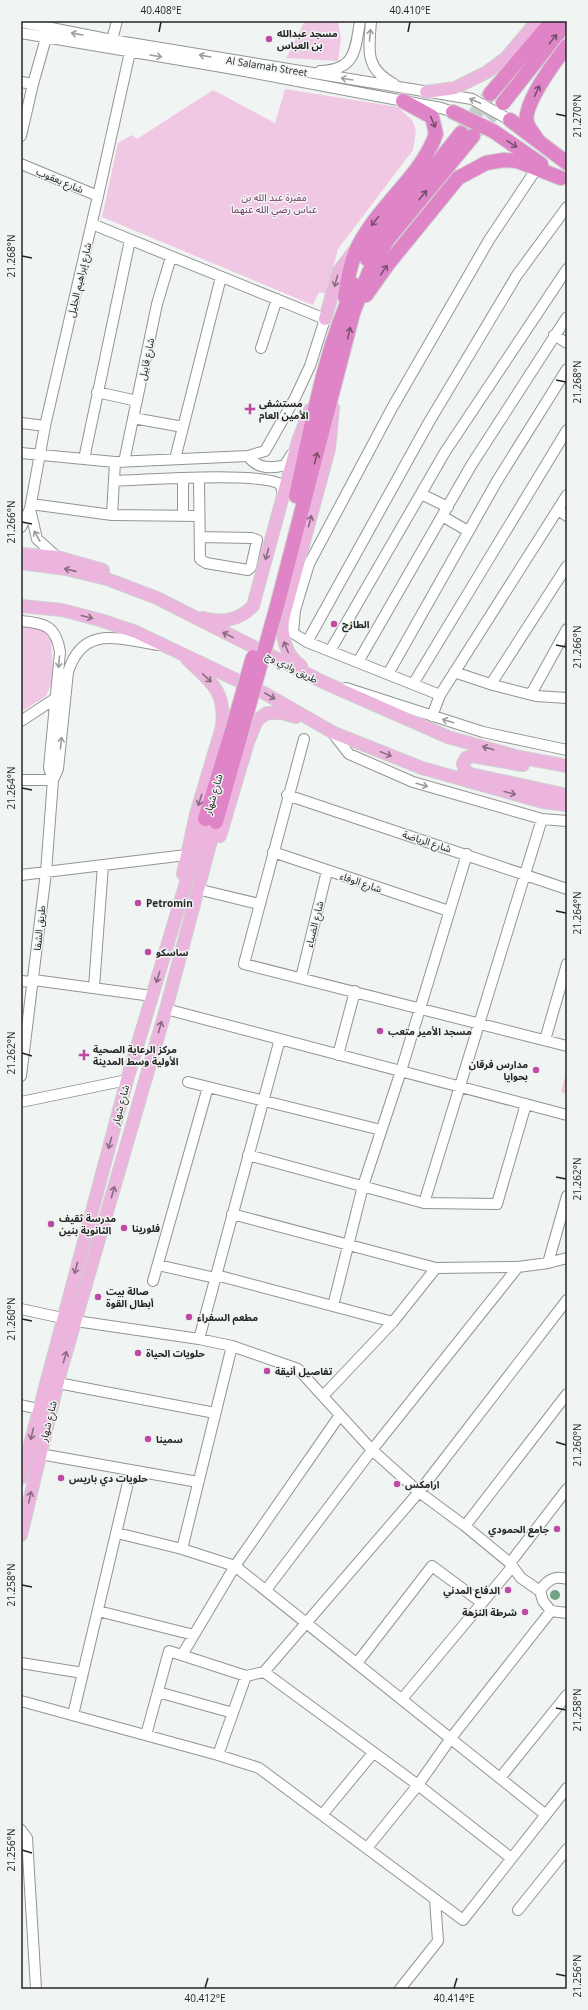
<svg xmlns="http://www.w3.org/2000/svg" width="588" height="2010" font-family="'Open Sans','Noto Sans Arabic',sans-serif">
<rect width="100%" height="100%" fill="#f0f4f2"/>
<path fill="#f0c8e4" d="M 305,21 L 338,21 L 341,39 L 338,61 L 286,58 Z
M 285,89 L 398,107 L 412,120 L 416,130 L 413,150 L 338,249 L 326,294 L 319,292 L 313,305 L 102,217 L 118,143 L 132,135 L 137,139 L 213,90 L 275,123 Z
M 21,626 L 42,628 L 51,640 L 53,674 L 51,685 L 46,696 L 21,712 Z
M 567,1070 L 567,1094 L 561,1092 Z"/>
<path fill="#71a281" d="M550 1595a5 5 0 1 1 10 0a5 5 0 1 1-10 0Z"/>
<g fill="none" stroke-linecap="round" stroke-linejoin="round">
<path stroke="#c7cbc9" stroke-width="14" stroke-dasharray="14 7" stroke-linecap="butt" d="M 461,133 L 490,94
M 474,134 L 503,103"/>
<defs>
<path id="minor" d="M 371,21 C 369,50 364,68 394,84
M 21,22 L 112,40 L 472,99 L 510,120
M 21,33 L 228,68 L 441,108 L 453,112
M 112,40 L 117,21
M 320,71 C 356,70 355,50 360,21
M 21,82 L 33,84
M 21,136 L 33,84 L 46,38
M 21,164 L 98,196
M 537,168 L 489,240 L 392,408 L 309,564 L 295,610 L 293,633 L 307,642 L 440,695 L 567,495
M 554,335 L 567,343
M 261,348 L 277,299
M 97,392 L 137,401
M 133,418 L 183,427
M 21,423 L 45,426
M 21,453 L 115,462 L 248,456 L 265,451 L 295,398 L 310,366 L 325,319 L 92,224
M 248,456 C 257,469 271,469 285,465 L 291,455
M 84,459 L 130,240
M 175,459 L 221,277
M 124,462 L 157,304 L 171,257
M 183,479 L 183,515
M 199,479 L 200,559 L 206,563 L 248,570 L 251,567 L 257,540 L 252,538 L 200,537
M 114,481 C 142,480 265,471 281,485 L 283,496
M 421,494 L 448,507
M 31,504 L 112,515 L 199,516
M 30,509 L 37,539 L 57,557
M 558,510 L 567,516
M 112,515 L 115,462
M 442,516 L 468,531
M 21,527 L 30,509 L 45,426 L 98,196 L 130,52
M 21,621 C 45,623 56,626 60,652 L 49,768 L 53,780 L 46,872 L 21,1076
M 307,642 L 429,422 L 517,275 L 567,207
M 330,651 L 445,452 L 567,269
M 358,662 L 472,464 L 567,317
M 454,672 L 493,685 L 536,696 L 567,698
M 388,674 L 497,481 L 567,369
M 413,684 L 567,430
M 491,684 L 567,566
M 346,688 L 483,732 L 567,750
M 531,694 L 567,629
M 432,716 L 440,695
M 21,721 L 56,698
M 331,731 L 349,754 L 413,782 L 542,819 L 567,821
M 304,739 L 244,964 L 567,1046
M 21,780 L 53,780
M 53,780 L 58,769 L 68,672 C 83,624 119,639 158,645
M 287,795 L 567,889
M 273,852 L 449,911
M 21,875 L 186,855
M 197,889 L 259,904
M 301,978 L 327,871
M 34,980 L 152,996
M 21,981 L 33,982
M 94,987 L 103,865
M 166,1009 L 567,1115
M 545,1040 L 567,964
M 338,1055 L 355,991
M 188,1082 L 381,1130
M 21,1102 L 127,1080
M 248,1155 L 424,1203 L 497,1204 L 526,1104
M 424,1203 L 542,819
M 232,1214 L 436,1268 L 518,1267 L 548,1263 L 567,1258
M 548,1263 L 567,1196
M 158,1265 L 215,1278
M 216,1275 L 393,1322
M 153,1281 L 208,1087
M 333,1306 L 363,1186 L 401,1071 L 467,854
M 21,1309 L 76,1321 L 199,1339 L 232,1346 L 298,1369 L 372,1450 L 419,1492 L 465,1526 L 510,1563 L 521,1578 L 540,1591
M 199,1339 L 280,1039
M 58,1383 L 215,1413
M 323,1396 L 393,1322 L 436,1268
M 21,1405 L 38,1409
M 40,1454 L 198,1482
M 465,1526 L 567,1394
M 117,1533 L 182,1549 L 235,1566 L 546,1815
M 182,1549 L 232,1346
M 510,1563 L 567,1489
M 567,1579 C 554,1575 546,1581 540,1591 L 543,1601 L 551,1611 L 567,1613
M 266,1590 L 372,1450 L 518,1267
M 98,1611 L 194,1635
M 182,1655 L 235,1566 L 340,1415
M 21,1663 L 83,1673
M 357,1663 L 432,1566 L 482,1603
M 264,1672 L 418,1785 L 511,1858
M 158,1692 L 233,1713
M 402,1699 L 512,1567
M 21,1701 L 218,1755 L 259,1768 L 463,1920 L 567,1788
M 73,1715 L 131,1470
M 146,1735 L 169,1651 L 246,1676 L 264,1672 L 419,1492 L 567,1300
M 218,1755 L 246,1676
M 500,1778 L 567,1695
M 322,1815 L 373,1753
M 21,1830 L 27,1838 L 36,1989
M 367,1848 L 418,1785 L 451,1738 L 551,1611
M 518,1910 L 567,1849
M 400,1989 L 438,1941 L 435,1899"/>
<path id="major" d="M 426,92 L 455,88 L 487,72 L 506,58 L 537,21
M 325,319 L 339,271 L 354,251
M 21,554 L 57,557 L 103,570
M 21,563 L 66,569 L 107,579 L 157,598 L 323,682 L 448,737 L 519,757 L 567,766
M 21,606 L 62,610 L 100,620 L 136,632 L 264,693 L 334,733 L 422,768 L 543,802 L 567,805
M 203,618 C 223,623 238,621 253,606 L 298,441 L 310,410
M 301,666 C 286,655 283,641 282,623 L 329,449 L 333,408
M 523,765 L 472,756 L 466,758 L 463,764 L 465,770 L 470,774 L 567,795
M 220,836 L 248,742 L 257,720 L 267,713 L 282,713 L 296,717
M 183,874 L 196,814 L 222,727 C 226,690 211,682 187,659
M 21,1478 L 127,1080 L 205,819
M 21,1535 L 59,1377 L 166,1009 L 216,822"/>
<path id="highway" d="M 490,94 L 552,21
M 503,103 L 567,22
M 453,112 L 493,131 L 541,164
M 510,120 L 567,163
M 537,139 C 534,134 529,129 527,123 C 522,105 556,60 567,46
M 367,259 L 377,239 L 461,133
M 366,295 L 388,264 L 458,178 L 486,163 L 504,160 L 517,161 L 561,178
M 345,297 C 348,276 352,254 364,236 C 385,200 422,174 436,134 L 432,117 L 403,101
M 296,496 C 312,425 324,351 355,285
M 277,606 L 353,313 L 369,272 L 388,239 L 473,136
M 205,819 L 231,734
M 216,822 L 240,737"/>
</defs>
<use href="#minor" stroke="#929593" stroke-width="12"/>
<use href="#major" stroke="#cfcfcf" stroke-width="14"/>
<use href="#highway" stroke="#cfcfcf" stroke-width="16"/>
<use href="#minor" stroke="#fff" stroke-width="10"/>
<use href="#major" stroke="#ecb5de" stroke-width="12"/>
<use href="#highway" stroke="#e084c8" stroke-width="14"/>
<defs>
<path id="highway-bridge" d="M 231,734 L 253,657
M 240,737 L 277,606"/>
</defs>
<use href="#highway-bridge" stroke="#cfcfcf" stroke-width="16" stroke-linecap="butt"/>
<use href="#highway-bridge" stroke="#e084c8" stroke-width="14"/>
</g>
<defs><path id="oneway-shaft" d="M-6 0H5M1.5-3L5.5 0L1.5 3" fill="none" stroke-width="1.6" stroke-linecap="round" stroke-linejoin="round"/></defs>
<g stroke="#9c9d9c">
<use href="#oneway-shaft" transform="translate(77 34) rotate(-170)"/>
<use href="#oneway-shaft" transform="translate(370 35) rotate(-85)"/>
<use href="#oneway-shaft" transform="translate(156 56) rotate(9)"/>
<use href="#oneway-shaft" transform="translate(205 56) rotate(-170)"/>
<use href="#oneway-shaft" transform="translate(347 79) rotate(-171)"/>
<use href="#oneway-shaft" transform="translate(475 101) rotate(-157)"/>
<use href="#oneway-shaft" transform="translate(37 536) rotate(-119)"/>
<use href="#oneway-shaft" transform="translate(59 662) rotate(95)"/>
<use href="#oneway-shaft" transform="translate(448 721) rotate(-163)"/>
<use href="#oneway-shaft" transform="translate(61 743) rotate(-84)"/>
<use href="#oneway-shaft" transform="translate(422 785) rotate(16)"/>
</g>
<g stroke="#79506e">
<use href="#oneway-shaft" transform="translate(553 39) rotate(-51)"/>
<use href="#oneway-shaft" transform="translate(537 91) rotate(-64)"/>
<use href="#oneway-shaft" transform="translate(433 122) rotate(67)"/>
<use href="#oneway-shaft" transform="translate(512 144) rotate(34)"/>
<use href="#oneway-shaft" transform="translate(423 195) rotate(-50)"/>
<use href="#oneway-shaft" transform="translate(375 221) rotate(129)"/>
<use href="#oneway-shaft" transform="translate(384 270) rotate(-55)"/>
<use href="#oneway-shaft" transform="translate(349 333) rotate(-76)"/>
<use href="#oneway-shaft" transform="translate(316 458) rotate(-75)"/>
</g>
<g stroke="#886d81">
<use href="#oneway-shaft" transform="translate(336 281) rotate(105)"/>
<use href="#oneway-shaft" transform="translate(310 521) rotate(-75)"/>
<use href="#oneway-shaft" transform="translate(267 554) rotate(105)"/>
<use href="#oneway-shaft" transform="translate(70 570) rotate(-167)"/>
<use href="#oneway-shaft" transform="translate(87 617) rotate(14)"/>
<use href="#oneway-shaft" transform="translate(228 635) rotate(-154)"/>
<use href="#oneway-shaft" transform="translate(286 647) rotate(-112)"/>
<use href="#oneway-shaft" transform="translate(207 678) rotate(43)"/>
<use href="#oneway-shaft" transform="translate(270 696) rotate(30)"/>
<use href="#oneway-shaft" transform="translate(488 748) rotate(-164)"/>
<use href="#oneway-shaft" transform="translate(386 754) rotate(22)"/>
<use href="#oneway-shaft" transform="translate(510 793) rotate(15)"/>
<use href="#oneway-shaft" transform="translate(200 800) rotate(107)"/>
<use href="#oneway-shaft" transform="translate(158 977) rotate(107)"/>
<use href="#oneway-shaft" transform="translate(160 1027) rotate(-74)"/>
<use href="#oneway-shaft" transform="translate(110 1143) rotate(105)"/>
<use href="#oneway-shaft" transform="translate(113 1192) rotate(-74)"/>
<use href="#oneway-shaft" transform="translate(76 1268) rotate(105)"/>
<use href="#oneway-shaft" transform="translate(65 1357) rotate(-74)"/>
<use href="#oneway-shaft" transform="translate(32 1434) rotate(104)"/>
<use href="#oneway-shaft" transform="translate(30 1497) rotate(-77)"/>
</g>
<path fill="none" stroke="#242524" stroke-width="1.5" d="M 159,32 L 161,22M 408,32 L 410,22M 556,114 L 566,116M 22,256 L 32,258M 556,380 L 566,382M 22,522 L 32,524M 556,645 L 566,647M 22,788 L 32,790M 556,911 L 566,913M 22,1053 L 32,1056M 556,1177 L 566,1179M 22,1319 L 32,1321M 556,1442 L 566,1445M 22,1585 L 32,1587M 556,1708 L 566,1710M 22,1850 L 32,1853M 556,1974 L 566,1976M 205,1988 L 208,1978M 454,1988 L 457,1978"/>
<g fill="#be4aa4" stroke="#f0f4f2" stroke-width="1.5">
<circle cx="269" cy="39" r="4"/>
<path d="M248 403h4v4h4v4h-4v4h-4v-4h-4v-4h4z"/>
<circle cx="334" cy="624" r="4"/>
<circle cx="138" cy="903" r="4"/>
<circle cx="148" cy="952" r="4"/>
<circle cx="380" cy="1031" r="4"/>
<path d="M82 1049h4v4h4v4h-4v4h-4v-4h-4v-4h4z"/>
<circle cx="536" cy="1070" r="4"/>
<circle cx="51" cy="1224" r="4"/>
<circle cx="124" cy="1228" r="4"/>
<circle cx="98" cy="1297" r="4"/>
<circle cx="189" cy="1317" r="4"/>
<circle cx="138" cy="1353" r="4"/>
<circle cx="267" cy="1371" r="4"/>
<circle cx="148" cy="1439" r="4"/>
<circle cx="61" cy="1478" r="4"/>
<circle cx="397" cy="1484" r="4"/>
<circle cx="557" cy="1529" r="4"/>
<circle cx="508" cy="1590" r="4"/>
<circle cx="525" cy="1612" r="4"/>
</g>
<g text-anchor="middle" stroke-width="3" stroke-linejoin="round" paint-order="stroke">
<g font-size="10" font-weight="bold" fill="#242524" stroke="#f0f4f2" text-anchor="start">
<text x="277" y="37">مسجد عبدالله<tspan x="277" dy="12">بن العباس</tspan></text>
<text x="259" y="407">مستشفى<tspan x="259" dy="12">الأمين العام</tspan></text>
<text x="342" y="628">الطازج</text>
<text x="146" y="907">Petromin</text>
<text x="156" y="956">ساسكو</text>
<text x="388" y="1035">مسجد الأمير متعب</text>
<text x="93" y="1053">مركز الرعاية الصحية<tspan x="93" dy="12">الأولية وسط المدينة</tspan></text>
<text x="528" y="1068" text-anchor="end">مدارس فرقان<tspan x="528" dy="12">بحوايا</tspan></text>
<text x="59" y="1222">مدرسة ثقيف<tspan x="59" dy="12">الثانوية بنين</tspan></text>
<text x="132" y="1232">فلورينا</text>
<text x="106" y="1295">صالة بيت<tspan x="106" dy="12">أبطال القوة</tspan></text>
<text x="197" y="1321">مطعم السفراء</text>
<text x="146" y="1357">حلويات الحياة</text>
<text x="275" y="1375">تفاصيل أنيقة</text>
<text x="156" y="1443">سمينا</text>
<text x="69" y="1482">حلويات دي باريس</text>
<text x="405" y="1488">ارامكس</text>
<text x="549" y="1533" text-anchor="end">جامع الحمودي</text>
<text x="500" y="1594" text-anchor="end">الدفاع المدني</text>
<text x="517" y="1616" text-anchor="end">شرطة النزهة</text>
</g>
<g font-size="10" fill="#242524" stroke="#f0f4f2">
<text transform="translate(267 66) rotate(9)" y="4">Al Salamah Street</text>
<text transform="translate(60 180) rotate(23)" y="4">شارع يعقوب</text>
<text transform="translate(79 280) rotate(-77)" y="4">شارع إبراهيم الخليل</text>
<text transform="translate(146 359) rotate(-78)" y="4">شارع قابيل</text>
<text transform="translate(292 667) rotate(27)" y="4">طريق وادي وج</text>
<text transform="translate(213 794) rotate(-73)" y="4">شارع شهار</text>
<text transform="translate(427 841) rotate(18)" y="4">شارع الرياضة</text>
<text transform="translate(361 882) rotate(19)" y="4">شارع الوفاء</text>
<text transform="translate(314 924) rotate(-76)" y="4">شارع الضياء</text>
<text transform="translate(39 928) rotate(-84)" y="4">طريق الشفا</text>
<text transform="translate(120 1105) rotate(-75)" y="4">شارع شهار</text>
<text transform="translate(48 1421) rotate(-76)" y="4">شارع شهار</text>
</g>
<g font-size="10" fill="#733864" stroke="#f0f4f2">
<text x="274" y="201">مقبرة عبد الله بن<tspan x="274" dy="12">عباس رضي الله عنهما</tspan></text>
</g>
</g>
<rect width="588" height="2010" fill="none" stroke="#f0f4f2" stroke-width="44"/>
<rect x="22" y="22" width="544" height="1966" fill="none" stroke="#242524" stroke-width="1.5"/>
<g font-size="10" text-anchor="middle" fill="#242524">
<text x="161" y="14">40.408°E</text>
<text x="410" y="14">40.410°E</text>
<text transform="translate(577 116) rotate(-90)" y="4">21.270°N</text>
<text transform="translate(11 256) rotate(-90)" y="4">21.268°N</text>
<text transform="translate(577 382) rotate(-90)" y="4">21.268°N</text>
<text transform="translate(11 522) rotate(-90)" y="4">21.266°N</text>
<text transform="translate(577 647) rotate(-90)" y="4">21.266°N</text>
<text transform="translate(11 788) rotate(-90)" y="4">21.264°N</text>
<text transform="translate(577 913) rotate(-90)" y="4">21.264°N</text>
<text transform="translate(11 1053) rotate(-90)" y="4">21.262°N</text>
<text transform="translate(577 1179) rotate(-90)" y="4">21.262°N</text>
<text transform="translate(11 1319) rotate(-90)" y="4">21.260°N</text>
<text transform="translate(577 1445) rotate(-90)" y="4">21.260°N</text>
<text transform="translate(11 1585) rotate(-90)" y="4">21.258°N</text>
<text transform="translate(577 1710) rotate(-90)" y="4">21.258°N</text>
<text transform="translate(11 1850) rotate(-90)" y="4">21.256°N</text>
<text transform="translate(577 1976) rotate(-90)" y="4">21.256°N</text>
<text x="205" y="2002">40.412°E</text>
<text x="454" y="2002">40.414°E</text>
</g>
</svg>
